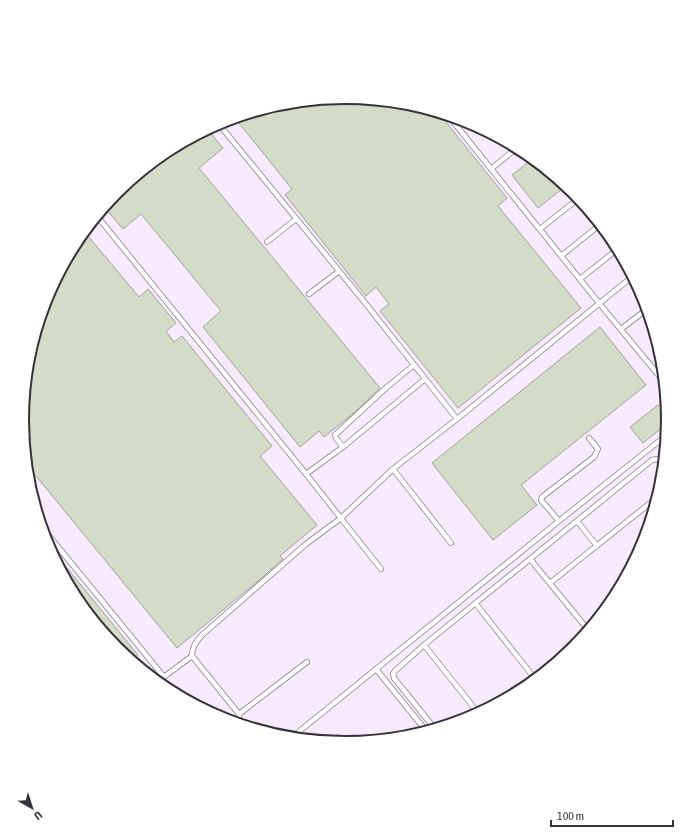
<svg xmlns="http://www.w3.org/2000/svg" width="691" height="840" font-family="'Asap Condensed',sans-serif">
<rect width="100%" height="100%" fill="#faf4fe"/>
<path fill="#f6eafd" d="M23 420a322 322 0 1 1 644 0a322 322 0 1 1-644 0Z"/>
<path fill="#d5dbc9" stroke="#9fa493" d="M 346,96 L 409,103 L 438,112 L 507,198 L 498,206 L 581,308 L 458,408 L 380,311 L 389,304 L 376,287 L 366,296 L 285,195 L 292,189 L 234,117 L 283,103 Z
M 207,129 L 223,148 L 199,168 L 380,388 L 354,413 L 324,437 L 319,431 L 300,447 L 203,327 L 221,311 L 141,214 L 123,229 L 105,208 L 193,137 Z
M 534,158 L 567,185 L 538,208 L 512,175 Z
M 88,236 L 139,297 L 148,289 L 176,323 L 166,331 L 174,342 L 182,336 L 272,446 L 260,456 L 317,525 L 280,556 L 283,559 L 258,581 L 177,648 L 36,476 L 28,482 L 22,420 L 28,357 L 47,296 L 71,250 Z
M 600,327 L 646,385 L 521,485 L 537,505 L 493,540 L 432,463 Z
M 667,398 L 669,422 L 643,443 L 630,427 Z
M 54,552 L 138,655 L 131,661 L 117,649 L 76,600 L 52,553 Z"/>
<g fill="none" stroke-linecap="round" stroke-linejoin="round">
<defs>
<path id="service" d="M 447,114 L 599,303 L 665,383
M 218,123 L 362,299 L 457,419
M 491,169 L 518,147
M 97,216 L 306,474 L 381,569
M 540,229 L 579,198
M 267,242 L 296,219
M 561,256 L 601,224
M 580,279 L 619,248
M 309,294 L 338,272
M 621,329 L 642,313 L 650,314
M 343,447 L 336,438 L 335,435 L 387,387 L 414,365
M 393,469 L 451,543
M 306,474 L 343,447 L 425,379
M 559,521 L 541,500 L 542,497 L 594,457 L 598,449 L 589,438
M 577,521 L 597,546
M 41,526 L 164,677
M 530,559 L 589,631
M 550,583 L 659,496
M 476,604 L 536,680
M 424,645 L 479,714
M 192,656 L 239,714 L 238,724
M 376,669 L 427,732
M 157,682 L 192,656 C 192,647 196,642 202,635 L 306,544 L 341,518 L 393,469 L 457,419 L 633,276
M 239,714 L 307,662
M 435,729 L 394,678 L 393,673 L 395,671 L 424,645 L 652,460 L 657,459 L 664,466
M 291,738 L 559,521 L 668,434"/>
</defs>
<use href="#service" stroke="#887e8d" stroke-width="6"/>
<use href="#service" stroke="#fff" stroke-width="4.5"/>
</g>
<path d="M0 0H691V840H0ZM29 420a316 316 0 1 1 632 0a316 316 0 1 1-632 0Z" fill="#fff" fill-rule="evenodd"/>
<path fill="none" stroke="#363239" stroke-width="2" d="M29 420a316 316 0 1 1 632 0a316 316 0 1 1-632 0Z"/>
<g transform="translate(32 808) rotate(141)" stroke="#ffffff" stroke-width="3" paint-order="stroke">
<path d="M0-3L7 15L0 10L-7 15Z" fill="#363239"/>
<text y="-6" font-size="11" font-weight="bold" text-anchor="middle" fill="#363239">U</text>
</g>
<path d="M551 820v6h122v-6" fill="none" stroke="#363239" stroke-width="2"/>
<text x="557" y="820" font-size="12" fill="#363239" stroke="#ffffff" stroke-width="3" paint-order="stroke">100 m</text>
</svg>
